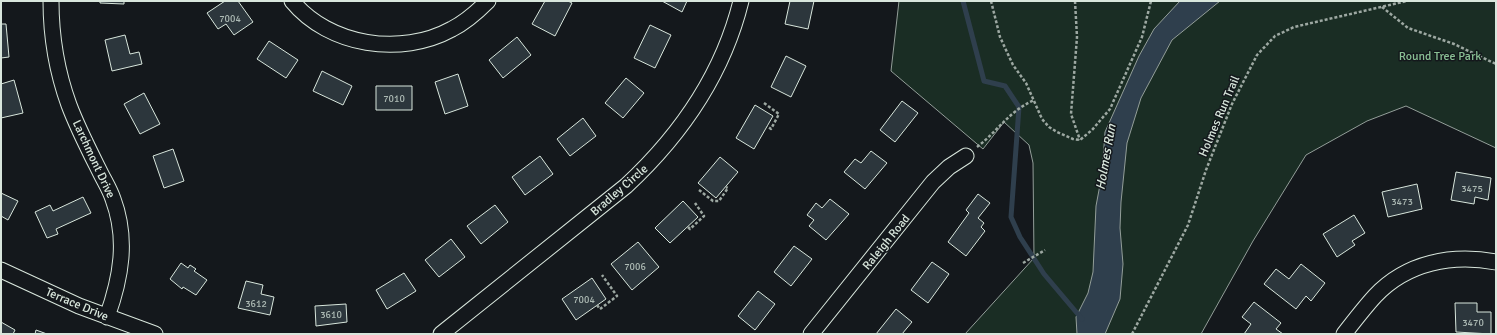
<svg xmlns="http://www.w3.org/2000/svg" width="1497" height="335" font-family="Signika,sans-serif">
<rect width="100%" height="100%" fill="#14181c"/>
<path fill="#1a2d24" stroke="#939e99" d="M 899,1 L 1496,1 L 1496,148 L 1406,106 L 1367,121 L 1306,155 L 1253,241 L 1201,334 L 965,334 L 1034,258 L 1033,163 L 1029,145 L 1004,122 L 983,149 L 891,71 Z"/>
<path fill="#2f3f4d" stroke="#939e99" d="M 1180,1 L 1220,1 L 1172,40 L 1141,98 L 1127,143 L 1121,202 L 1120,228 L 1123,264 L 1120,299 L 1105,334 L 1077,334 L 1076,317 L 1088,293 L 1093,272 L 1096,206 L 1102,174 L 1105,132 L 1139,56 L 1154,29 Z"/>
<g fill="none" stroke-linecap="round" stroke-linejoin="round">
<path stroke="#2f3f4d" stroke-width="5" d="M 963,1 L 984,81 L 1005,86 L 1019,107 L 1011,217 L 1020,237 L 1044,274 L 1082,319"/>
</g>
<path fill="#2c363c" stroke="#d8e6dc" d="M 100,1 L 124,1 L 124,4 L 100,3 Z
M 225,1 L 238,1 L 253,22 L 234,35 L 226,24 L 218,29 L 207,13 Z
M 545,1 L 568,1 L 572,3 L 555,36 L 532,24 Z
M 662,1 L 687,1 L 682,12 Z
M 790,1 L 814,1 L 808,29 L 785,24 Z
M 1,24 L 6,24 L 9,57 L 1,58 Z
M 650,25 L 671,35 L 655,68 L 634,58 Z
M 125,35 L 130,54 L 139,52 L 142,64 L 112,71 L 105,40 Z
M 517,37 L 531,55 L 503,78 L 489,60 Z
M 269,41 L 298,60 L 286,78 L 257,59 Z
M 786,56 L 806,66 L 791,97 L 771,87 Z
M 322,71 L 352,86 L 343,105 L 313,91 Z
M 458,74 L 468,106 L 445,114 L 435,82 Z
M 626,78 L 644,93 L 623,118 L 605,103 Z
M 14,80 L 23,113 L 1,118 L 1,84 Z
M 376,86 L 412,86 L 412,110 L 376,110 Z
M 144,93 L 160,124 L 140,134 L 124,104 Z
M 902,101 L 918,113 L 895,142 L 880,130 Z
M 755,105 L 773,116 L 754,149 L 736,138 Z
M 583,118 L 596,136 L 570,156 L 557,139 Z
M 173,149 L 184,181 L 164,188 L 153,156 Z
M 871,151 L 887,163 L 865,189 L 844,172 L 855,159 L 861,163 Z
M 540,156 L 553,174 L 525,195 L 512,177 Z
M 720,157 L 738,172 L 716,198 L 698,183 Z
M 1456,172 L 1491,178 L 1488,200 L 1475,197 L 1474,204 L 1451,200 Z
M 1417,184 L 1422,209 L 1388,217 L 1382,192 Z
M 1,193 L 18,201 L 8,220 L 1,216 Z
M 978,194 L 990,203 L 978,218 L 984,223 L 981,227 L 985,231 L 966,256 L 948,242 L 969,213 L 966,210 Z
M 83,197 L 91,213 L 56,229 L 58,234 L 47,238 L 35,212 L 50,205 L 53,211 Z
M 830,199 L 849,214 L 826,240 L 809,226 L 814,220 L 807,215 L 816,203 L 822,208 Z
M 683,201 L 698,217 L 670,243 L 655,228 Z
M 495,205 L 508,222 L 481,244 L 467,226 Z
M 1354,215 L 1365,233 L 1352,241 L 1355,245 L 1337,257 L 1323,234 Z
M 451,239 L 465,257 L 439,277 L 425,260 Z
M 638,242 L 659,267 L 632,290 L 611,264 Z
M 794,246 L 812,259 L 791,286 L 774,272 Z
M 932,262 L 949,274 L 928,303 L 911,290 Z
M 181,263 L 188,268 L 190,265 L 196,269 L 194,271 L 207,280 L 196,295 L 183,287 L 182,289 L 170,279 Z
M 1301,264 L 1325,283 L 1311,301 L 1306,296 L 1296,309 L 1264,284 L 1276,269 L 1289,279 Z
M 404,273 L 416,291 L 387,309 L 376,290 Z
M 592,278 L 606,299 L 576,320 L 562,299 Z
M 246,281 L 263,285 L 261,294 L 274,297 L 270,315 L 238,308 Z
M 758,291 L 775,304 L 755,330 L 738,316 Z
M 1254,302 L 1281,323 L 1276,329 L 1283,334 L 1244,334 L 1251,324 L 1242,317 Z
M 1455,303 L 1477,303 L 1477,312 L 1491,312 L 1491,334 L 1456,332 Z
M 346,304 L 347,322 L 316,326 L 315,306 Z
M 896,309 L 912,322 L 902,334 L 876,334 Z
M 1,322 L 15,330 L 13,334 L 1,334 Z
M 36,330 L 47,334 L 35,334 Z"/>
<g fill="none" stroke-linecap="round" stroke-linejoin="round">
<defs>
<path id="street" d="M 51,1 C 51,36 57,72 69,105 C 78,129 90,152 101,174 C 105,182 110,190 113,199 C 128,239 121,278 107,317
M 292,1 C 329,46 401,57 452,29 C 466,22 477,12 488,1
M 1,270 L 79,306 L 155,334
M 441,334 L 626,186 C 681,135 723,74 741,1
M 811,334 L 933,182 L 949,167 L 966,156
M 1344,334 C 1354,321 1364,308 1375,296 C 1407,262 1452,254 1496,262"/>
</defs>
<use href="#street" stroke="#d8e6dc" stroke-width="17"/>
<path stroke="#9da8a2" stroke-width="2.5" stroke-dasharray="3 2" stroke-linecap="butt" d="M 991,1 L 1000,37 L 1013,65 L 1026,83 L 1042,119 L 1049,127 L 1057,132 L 1073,139 L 1080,140 L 1092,130 L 1110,109 L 1142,37 L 1151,1
M 1075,1 L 1077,37 L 1071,114 L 1080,140
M 1382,7 L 1408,28 L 1454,44 L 1496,64
M 764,103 L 779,114 L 771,129 L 767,126
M 977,147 C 999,130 1008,112 1034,100
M 699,190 L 713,201 L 719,201 L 728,188 L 726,187
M 688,227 L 690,229 L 704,216 L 695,203
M 1023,263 L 1045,250
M 597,305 L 600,309 L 617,296 L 602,275
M 1132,334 L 1188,225 L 1206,170 L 1232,104 L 1257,55 L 1275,36 L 1294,27 L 1407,1"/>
<use href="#street" stroke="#14181c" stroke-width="15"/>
</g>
<g text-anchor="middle" stroke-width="3" stroke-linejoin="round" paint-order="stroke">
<g font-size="10" fill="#adbab4">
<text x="230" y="22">7004</text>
<text x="394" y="102">7010</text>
<text x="1472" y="192">3475</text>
<text x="1402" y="205">3473</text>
<text x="635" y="270">7006</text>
<text x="584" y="303">7004</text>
<text x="256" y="307">3612</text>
<text x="331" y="318">3610</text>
<text x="1473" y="326">3470</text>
</g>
<g font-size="12" fill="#8ac095" stroke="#14181c">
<text x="1440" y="60">Round Tree Park</text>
</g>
<g font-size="12" fill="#d8e6dc" stroke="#14181c">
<text transform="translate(1219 116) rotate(-67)" y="4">Holmes Run Trail</text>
<text transform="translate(94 159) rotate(65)" y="4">Larchmont Drive</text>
<text transform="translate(619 190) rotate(-41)" y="4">Bradley Circle</text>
<text transform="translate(886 242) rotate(-51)" y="4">Raleigh Road</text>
<text transform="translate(77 304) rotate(23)" y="4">Terrace Drive</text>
</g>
<g font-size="13" font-style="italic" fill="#d8e6dc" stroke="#14181c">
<text transform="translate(1105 157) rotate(-80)" y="5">Holmes Run</text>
</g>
</g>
<rect width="1497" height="335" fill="none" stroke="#d8e6dc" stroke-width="4"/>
</svg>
